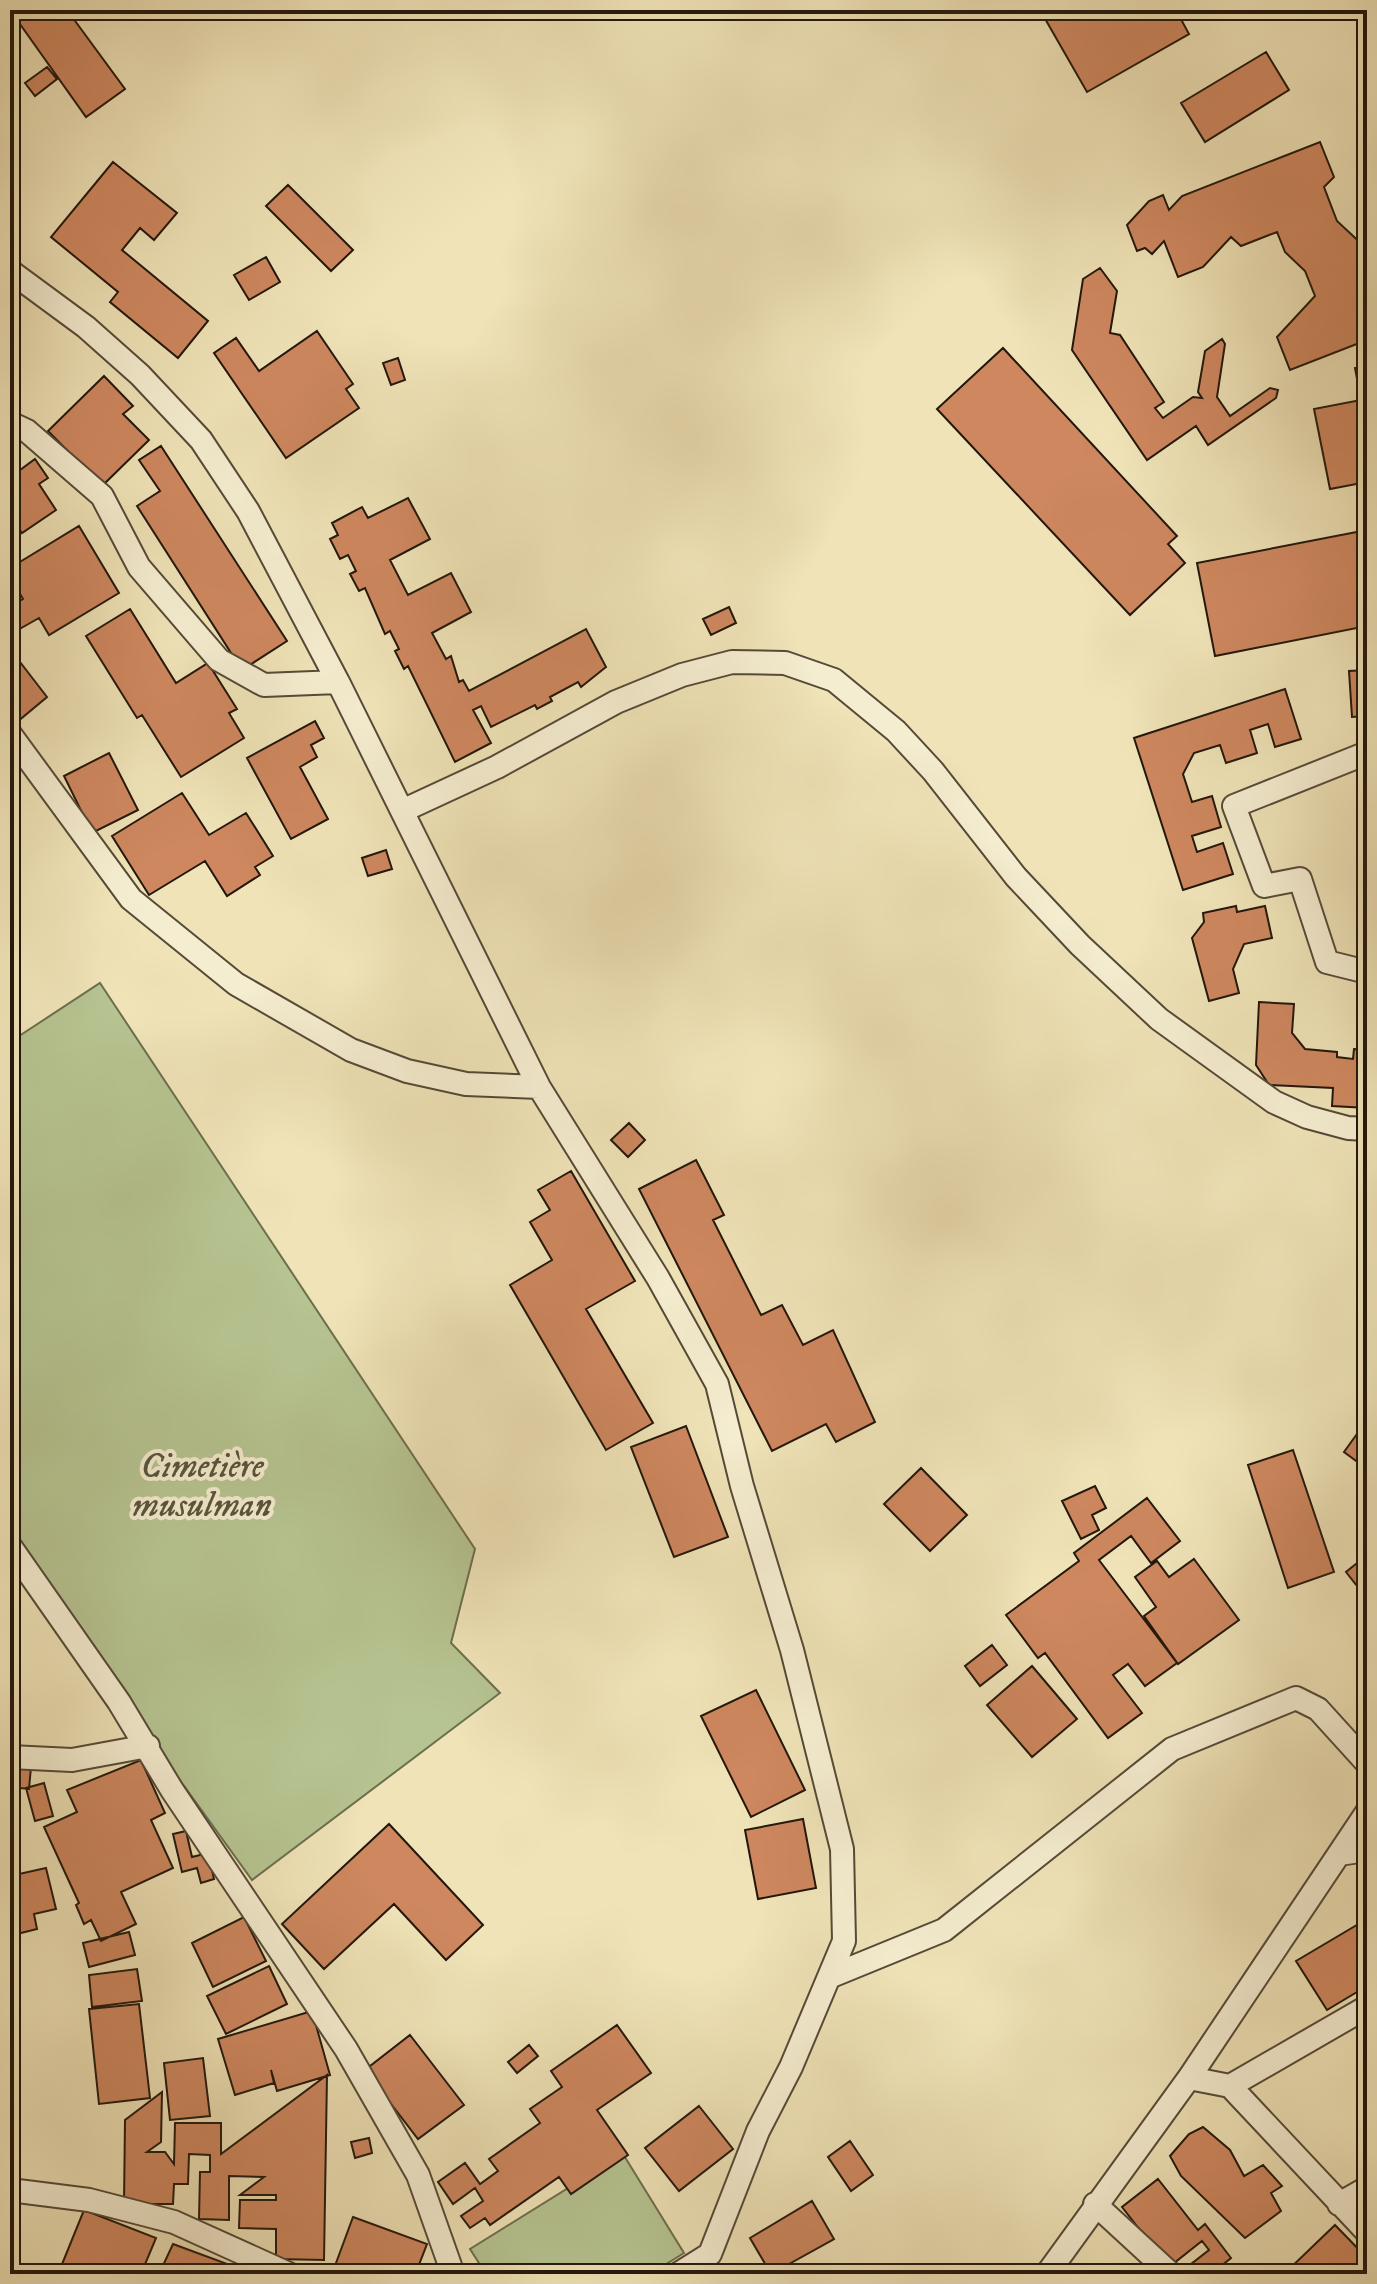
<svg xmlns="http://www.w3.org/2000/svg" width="1377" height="2284" font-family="'IM FELL DW Pica',serif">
<rect width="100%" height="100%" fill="#efe3b7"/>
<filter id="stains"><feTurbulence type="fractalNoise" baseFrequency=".0025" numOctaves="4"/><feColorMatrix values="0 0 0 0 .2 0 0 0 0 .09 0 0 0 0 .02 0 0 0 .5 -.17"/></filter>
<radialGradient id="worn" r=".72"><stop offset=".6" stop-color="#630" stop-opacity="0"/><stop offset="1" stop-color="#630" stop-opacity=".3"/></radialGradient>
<path fill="#b6c491" stroke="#6c6e4e" stroke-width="2" d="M 100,983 L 475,1549 L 451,1643 L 500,1693 L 252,1880 L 10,1545 L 10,1042 Z
M 623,2154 L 684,2253 L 650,2274 L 486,2274 L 470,2249 Z"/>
<path fill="#ce875f" stroke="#22170c" stroke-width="2" d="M 10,10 L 67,10 L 125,89 L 86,117 Z
M 1040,10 L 1176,10 L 1189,34 L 1087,92 Z
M 1266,52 L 1289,90 L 1205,142 L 1181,103 Z
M 47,67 L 57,79 L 35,96 L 25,83 Z
M 1320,142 L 1334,177 L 1324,187 L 1337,221 L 1367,249 L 1367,266 L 1359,269 L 1367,290 L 1367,340 L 1290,370 L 1277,337 L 1315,296 L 1305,271 L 1285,252 L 1277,232 L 1241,246 L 1231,237 L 1203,267 L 1178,277 L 1164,241 L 1152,254 L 1145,248 L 1137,251 L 1127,225 L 1149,201 L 1163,195 L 1169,210 L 1182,196 Z
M 113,162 L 177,213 L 154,240 L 140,228 L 122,250 L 208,321 L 178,358 L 110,302 L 118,292 L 51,237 Z
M 288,185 L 353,250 L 331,271 L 266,206 Z
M 266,257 L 280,282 L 249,300 L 234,275 Z
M 1100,268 L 1117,291 L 1110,333 L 1120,335 L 1164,402 L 1155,408 L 1163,418 L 1193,397 L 1202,398 L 1198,392 L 1205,351 L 1222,339 L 1225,344 L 1217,397 L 1230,416 L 1270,388 L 1278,390 L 1276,398 L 1208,445 L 1196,426 L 1147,460 L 1072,350 L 1083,279 Z
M 317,331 L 353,384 L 346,389 L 359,408 L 286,458 L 214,353 L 236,338 L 259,371 Z
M 1003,348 L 1177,536 L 1168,544 L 1185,563 L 1130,615 L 937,409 Z
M 398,358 L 405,380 L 391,385 L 383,363 Z
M 1367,366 L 1367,482 L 1330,489 L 1314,409 L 1361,400 L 1355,368 Z
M 104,376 L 133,406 L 123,414 L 149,440 L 102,486 L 48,431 Z
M 161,446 L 287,641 L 242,670 L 137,506 L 160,491 L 139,460 Z
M 35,459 L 48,478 L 39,484 L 56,510 L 22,533 L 10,516 L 10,469 L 16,464 L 20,470 Z
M 408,498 L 430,539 L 390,560 L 408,595 L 451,573 L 471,612 L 432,633 L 446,659 L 451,656 L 459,682 L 463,680 L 469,691 L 586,629 L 606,667 L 581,687 L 578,682 L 550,697 L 552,701 L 537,709 L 535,705 L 491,727 L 481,706 L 473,710 L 491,743 L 455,762 L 408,666 L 404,669 L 395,651 L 399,649 L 390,631 L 385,634 L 365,588 L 359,591 L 350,574 L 356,571 L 348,555 L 340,559 L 330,539 L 338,535 L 332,523 L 362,507 L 368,518 Z
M 79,526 L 119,593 L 49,635 L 39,618 L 16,631 L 10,621 L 10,607 L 23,599 L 10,577 L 10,568 Z
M 1367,530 L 1367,626 L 1215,656 L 1197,563 Z
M 729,607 L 736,623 L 711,635 L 703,619 Z
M 130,609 L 176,683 L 208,663 L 237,709 L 229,713 L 244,738 L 181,777 L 142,715 L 137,718 L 86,636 Z
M 10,649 L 47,697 L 17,722 L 10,714 Z
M 1367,670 L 1367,716 L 1352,717 L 1349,671 Z
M 1285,689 L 1301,739 L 1275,747 L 1268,724 L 1250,730 L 1257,753 L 1226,763 L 1220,745 L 1194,753 L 1183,774 L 1192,802 L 1212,796 L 1221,827 L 1192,836 L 1197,852 L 1223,843 L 1233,874 L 1183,890 L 1134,738 Z
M 315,721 L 324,738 L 311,745 L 317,757 L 300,767 L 328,819 L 291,839 L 247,758 Z
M 109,753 L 138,810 L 92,833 L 64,776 Z
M 182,793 L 209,835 L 246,813 L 273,856 L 255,867 L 260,875 L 227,896 L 205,861 L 149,895 L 112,836 Z
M 386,850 L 392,869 L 368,876 L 362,858 Z
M 1236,906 L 1237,912 L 1265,906 L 1272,938 L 1244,944 L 1233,969 L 1239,993 L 1209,1001 L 1192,938 L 1204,922 L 1203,913 Z
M 1259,1002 L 1294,1004 L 1292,1033 L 1305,1049 L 1337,1052 L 1337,1057 L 1353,1059 L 1354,1049 L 1367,1050 L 1367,1108 L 1332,1106 L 1333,1088 L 1269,1085 L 1256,1065 Z
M 629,1123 L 645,1140 L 628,1157 L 611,1140 Z
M 696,1160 L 724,1215 L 713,1220 L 761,1315 L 782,1305 L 803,1345 L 833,1330 L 875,1422 L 836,1442 L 826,1424 L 772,1451 L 639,1189 Z
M 571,1171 L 635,1281 L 586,1309 L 653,1423 L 606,1450 L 510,1285 L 552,1260 L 530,1222 L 550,1210 L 538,1190 Z
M 1367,1420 L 1367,1469 L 1344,1452 Z
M 686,1426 L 728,1537 L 674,1557 L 631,1447 Z
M 1293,1450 L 1334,1572 L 1288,1588 L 1248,1465 Z
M 921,1468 L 967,1515 L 930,1551 L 884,1504 Z
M 1095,1486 L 1106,1508 L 1092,1515 L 1099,1530 L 1081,1539 L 1062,1501 Z
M 1147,1498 L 1180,1541 L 1151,1563 L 1131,1536 L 1099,1560 L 1177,1663 L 1145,1686 L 1128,1664 L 1113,1675 L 1142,1713 L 1108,1738 L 1045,1653 L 1038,1658 L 1006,1615 L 1079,1561 L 1074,1553 Z
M 1367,1555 L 1367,1586 L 1361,1591 L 1346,1572 Z
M 1194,1559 L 1239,1620 L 1178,1664 L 1144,1616 L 1156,1607 L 1135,1577 L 1157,1561 L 1169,1577 Z
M 992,1645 L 1007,1665 L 980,1686 L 965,1666 Z
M 1032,1666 L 1077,1719 L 1032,1757 L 987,1705 Z
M 756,1690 L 805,1790 L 751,1817 L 701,1716 Z
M 141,1760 L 165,1813 L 151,1820 L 173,1868 L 121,1892 L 136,1924 L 101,1941 L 91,1920 L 84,1924 L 76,1905 L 79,1903 L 44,1827 L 77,1812 L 67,1790 Z
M 10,1765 L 31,1767 L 29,1789 L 10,1787 Z
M 44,1783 L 53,1816 L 35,1821 L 26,1788 Z
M 803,1819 L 816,1888 L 758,1899 L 745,1830 Z
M 389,1824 L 483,1925 L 446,1960 L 394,1904 L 324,1969 L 282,1924 Z
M 186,1831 L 192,1857 L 208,1853 L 214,1879 L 201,1883 L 197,1868 L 182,1872 L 173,1834 Z
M 46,1868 L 56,1909 L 34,1914 L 37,1929 L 17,1934 L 10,1904 L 10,1876 Z
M 244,1917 L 266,1961 L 213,1987 L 192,1943 Z
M 1367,1919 L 1367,1986 L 1327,2010 L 1296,1961 Z
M 129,1932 L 135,1955 L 89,1967 L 83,1943 Z
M 269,1966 L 287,2004 L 226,2034 L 207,1996 Z
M 137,1969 L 142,2001 L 92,2007 L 89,1975 Z
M 139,2004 L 150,2098 L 99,2104 L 89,2009 Z
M 312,2011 L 330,2075 L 277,2091 L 271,2070 L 274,2083 L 235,2095 L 218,2039 Z
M 617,2025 L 651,2073 L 597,2110 L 628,2155 L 571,2194 L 559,2177 L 490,2225 L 485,2218 L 470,2228 L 461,2216 L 483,2201 L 475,2188 L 453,2204 L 438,2182 L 465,2163 L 480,2184 L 498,2171 L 489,2159 L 540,2123 L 530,2109 L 562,2087 L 551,2071 Z
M 410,2035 L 464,2105 L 418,2139 L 365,2070 Z
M 529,2045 L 538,2056 L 517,2073 L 508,2062 Z
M 203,2058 L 210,2116 L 170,2120 L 164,2063 Z
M 327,2075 L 324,2260 L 276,2259 L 276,2229 L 239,2228 L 240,2200 L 276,2200 L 276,2195 L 240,2195 L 264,2177 L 229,2176 L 229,2220 L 199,2219 L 200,2172 L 210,2172 L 210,2155 L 189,2154 L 188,2184 L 174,2184 L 173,2204 L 124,2204 L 125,2120 L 162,2092 L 161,2142 L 147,2152 L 165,2152 L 174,2164 L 175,2123 L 221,2123 L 221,2154 Z
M 699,2106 L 733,2149 L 679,2191 L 645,2148 Z
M 1203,2127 L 1230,2150 L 1244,2176 L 1263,2165 L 1282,2186 L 1271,2193 L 1281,2211 L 1245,2238 L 1181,2176 L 1170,2156 L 1189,2134 Z
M 369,2138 L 372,2153 L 355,2158 L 351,2142 Z
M 850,2141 L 873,2175 L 851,2191 L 828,2157 Z
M 1158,2179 L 1198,2230 L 1205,2224 L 1231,2258 L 1211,2274 L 1191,2274 L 1186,2268 L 1209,2250 L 1202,2241 L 1169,2267 L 1122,2207 Z
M 812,2201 L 834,2239 L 771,2274 L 750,2238 Z
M 84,2210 L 156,2238 L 141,2274 L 58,2274 Z
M 353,2217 L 427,2244 L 417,2270 L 429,2274 L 332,2274 Z
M 1335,2225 L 1367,2258 L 1367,2274 L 1284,2274 Z
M 173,2244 L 230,2265 L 226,2274 L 159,2274 Z"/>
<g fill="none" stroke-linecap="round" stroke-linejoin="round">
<defs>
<path id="street" d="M 10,271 L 86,327 L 140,375 L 201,440 L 248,511 L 338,682 L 539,1087 L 658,1278 L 717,1384 L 742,1486 L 792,1650 L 842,1849 L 844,1941 L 791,2067 L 758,2131 L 710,2254 L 678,2274
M 10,423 L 27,431 L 102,496 L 139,567 L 219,660 L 264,685 L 338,682
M 10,734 L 131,899 L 236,984 L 351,1050 L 407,1071 L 466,1084 L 539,1087
M 1367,753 L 1234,806 L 1264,886 L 1300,879 L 1327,962 L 1367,972
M 402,811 L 497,767 L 616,702 L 682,675 L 732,662 L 785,663 L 834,680 L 896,731 L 933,771 L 1016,877 L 1080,945 L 1159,1019 L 1274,1102 L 1307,1117 L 1348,1128 L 1367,1129
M 10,1546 L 119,1702 L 172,1790 L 346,2049 L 418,2175 L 453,2274
M 10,1757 L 72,1760 L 148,1746
M 1339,1854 L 1367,1850
M 829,1977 L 944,1930 L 1172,1749 L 1296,1698 L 1318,1709 L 1367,1763
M 1189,2078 L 1230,2086 L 1367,2232
M 1230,2086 L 1367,2007
M 10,2190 L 89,2200 L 174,2222 L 289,2274
M 1095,2204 L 1171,2274
M 1339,2204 L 1367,2188
M 1047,2274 L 1189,2078 L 1367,1812"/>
</defs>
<use href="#street" stroke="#554a37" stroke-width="26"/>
<use href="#street" stroke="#f5edd0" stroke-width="22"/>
</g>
<g text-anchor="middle" stroke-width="8" stroke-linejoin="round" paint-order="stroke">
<g font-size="34" font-style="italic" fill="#56543b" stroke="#f5edd0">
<text x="202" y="1477">Cimetière<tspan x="202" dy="39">musulman</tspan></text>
</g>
</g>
<rect width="1377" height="2284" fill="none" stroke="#efe3b7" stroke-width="40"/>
<rect x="12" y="12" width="1353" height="2260" fill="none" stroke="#22170c" stroke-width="4"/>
<rect x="20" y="20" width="1337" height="2244" fill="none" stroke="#22170c" stroke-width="2"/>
<rect width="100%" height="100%" filter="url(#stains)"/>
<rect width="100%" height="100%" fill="url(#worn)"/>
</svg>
